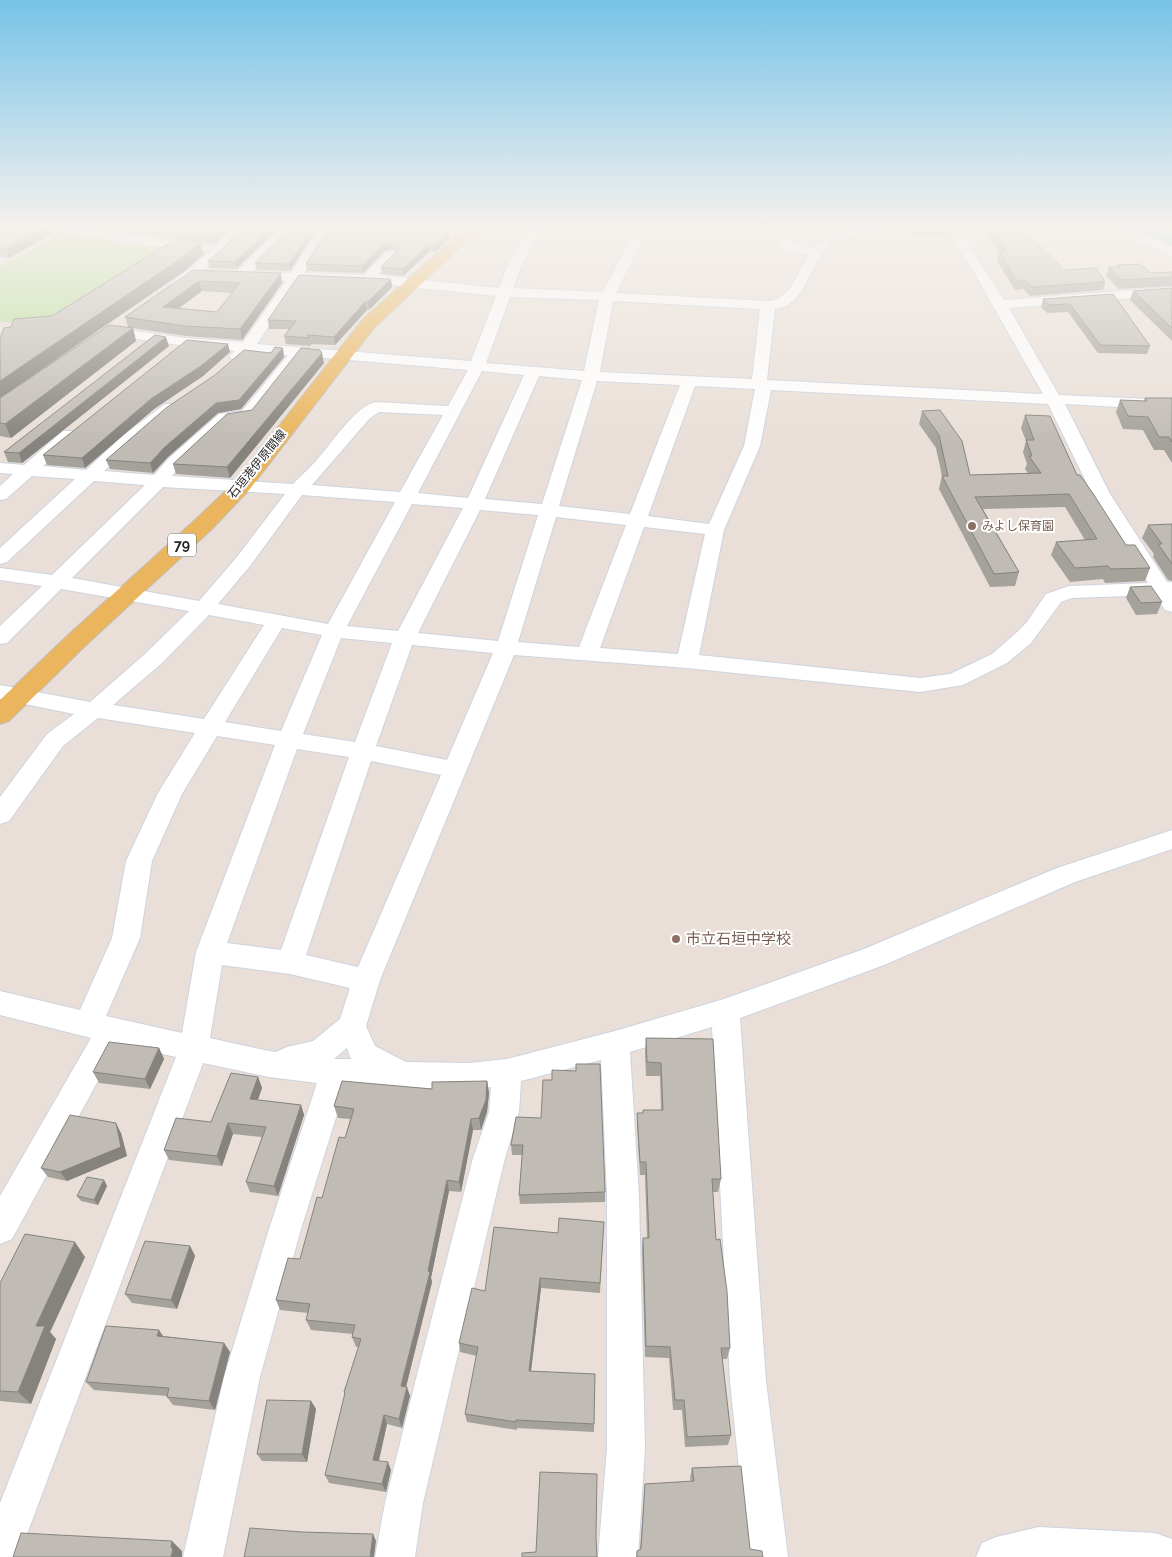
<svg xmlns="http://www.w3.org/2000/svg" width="1172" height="1557" font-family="Raleway,'Noto Sans JP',sans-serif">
<rect width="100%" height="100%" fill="#e9dfd8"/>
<path fill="#b8de95" d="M 61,233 L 164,249 L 41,328 L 0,321 L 0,266 Z"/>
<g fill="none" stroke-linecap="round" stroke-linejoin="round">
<path fill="#6dd9e9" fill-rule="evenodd" d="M 1131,226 L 1156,226 L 1172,232 L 1172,245 L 1134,230 Z"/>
<defs>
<path id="minor" d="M 41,226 L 70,226 L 200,245 L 206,249 L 200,253 L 47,230 Z
M 235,226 L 248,226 L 224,254 L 178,292 L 168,292 L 166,289 L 168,286 L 214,248 Z
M 283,226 L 296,226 L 252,272 L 291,273 L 320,226 L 332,226 L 304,273 L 364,275 L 386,252 L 391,251 L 398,255 L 378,275 L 499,288 L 506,269 L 531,226 L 543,226 L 520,269 L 513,288 L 603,292 L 634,232 L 639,226 L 651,226 L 644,236 L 616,293 L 768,301 C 789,301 799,271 808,255 L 784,250 L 775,226 L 787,226 L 794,244 L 813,249 C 826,230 860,226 881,226 L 878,232 C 864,236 842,234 830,244 C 809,262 807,305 775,309 L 767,380 L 1043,394 L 968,262 L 945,226 L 957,226 L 1004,300 L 1172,287 L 1172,295 L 1009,308 L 1059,395 L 1172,400 L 1172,410 L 1065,404 L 1110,494 L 1167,582 L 1172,582 L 1172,612 L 1165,610 L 1155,595 L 1072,598 L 1061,602 L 1031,643 L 1007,663 L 963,685 L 920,692 L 687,668 L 514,655 L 380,980 L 366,1026 L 375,1046 L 406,1062 L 469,1063 L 507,1059 L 615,1031 L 724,999 L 864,949 L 1057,868 L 1172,830 L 1172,849 L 1075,882 L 884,965 L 740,1018 L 766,1381 L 788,1557 L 748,1557 L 730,1381 L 712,1027 L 630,1052 L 639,1196 L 645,1448 L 638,1557 L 598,1557 L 607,1448 L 607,1196 L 601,1060 L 521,1081 L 519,1112 L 505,1158 L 453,1375 L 423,1503 L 415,1557 L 375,1557 L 385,1503 L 417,1375 L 473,1158 L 489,1112 L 491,1087 L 469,1089 L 346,1086 L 301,1229 L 260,1377 L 223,1557 L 183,1557 L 224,1377 L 269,1229 L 317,1083 L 269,1077 L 203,1063 L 20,1553 L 18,1557 L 0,1557 L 0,1503 L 176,1057 L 118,1044 L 12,1239 L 0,1244 L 0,1196 L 91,1038 L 0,1015 L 0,991 L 80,1010 L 112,938 L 126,861 L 158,793 L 195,733 L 98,718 L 63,746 L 9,821 L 0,824 L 0,797 L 47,734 L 74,714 L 0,699 L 0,685 L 90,702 L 145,654 L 189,611 L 61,589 L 7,643 L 0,644 L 0,626 L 42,586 L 0,580 L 0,568 L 52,575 L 145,485 L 94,481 L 7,562 L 0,564 L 0,548 L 75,479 L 32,476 L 6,499 L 0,500 L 0,486 L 13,474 L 0,473 L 0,463 L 24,465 L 63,431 L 75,431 L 77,435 L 75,439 L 43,466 L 86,470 L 121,437 L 165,404 L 177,404 L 179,407 L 177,410 L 133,445 L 104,471 L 154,475 L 169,458 L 219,414 L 242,411 L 288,355 L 251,352 C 245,357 241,361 232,359 L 229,356 L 235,351 L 186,346 L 109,335 L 104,334 L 102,331 L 104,328 L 109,327 L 186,338 L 243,342 L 286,281 L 241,279 L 234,275 ZM 299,281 L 373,283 L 496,296 L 471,361 L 257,344 ZM 510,297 L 599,300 L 584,371 L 486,363 ZM 613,301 L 760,309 L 752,379 L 600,372 ZM 302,356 L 468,370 L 448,406 L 375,402 C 353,408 331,445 315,462 C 308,469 300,477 293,484 L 172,476 L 181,466 L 229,422 L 253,419 ZM 482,371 L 524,375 L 468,498 L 418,493 ZM 539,376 L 582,380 L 542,504 L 485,499 ZM 597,381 L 680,385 L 630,514 L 559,506 ZM 695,386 L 755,389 L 744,446 L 709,524 L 648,516 ZM 771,390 L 1048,404 L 1092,494 L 1148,583 L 1069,586 L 1046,594 L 1027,622 L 1016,633 L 992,654 L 950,674 L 920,678 L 699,655 L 724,530 L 760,446 ZM 379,412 L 443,415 L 400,492 L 312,485 L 370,418 ZM 163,487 L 285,494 L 236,558 L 199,601 L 72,578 ZM 302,495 L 395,502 L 328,624 L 218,604 L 250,566 ZM 412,504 L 463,508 L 398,631 L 347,626 ZM 480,510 L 538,515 L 498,641 L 418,633 ZM 556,517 L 626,525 L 579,647 L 518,642 ZM 644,527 L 705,534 L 678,654 L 600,648 ZM 209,615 L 264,625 L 204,719 L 113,705 L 161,664 ZM 282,628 L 322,635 L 281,731 L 225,722 ZM 341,638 L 392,643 L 355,742 L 303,734 ZM 412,645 L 493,653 L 447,760 L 376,746 ZM 217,736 L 275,745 L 196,952 L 182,1033 L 106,1016 L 140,938 L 152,861 L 182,794 ZM 297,749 L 349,757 L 281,950 L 227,943 ZM 371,761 L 441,775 L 358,967 L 306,955 ZM 222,965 L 290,974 L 350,988 L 340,1019 L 313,1041 L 287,1047 L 276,1052 L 269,1051 L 210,1038 ZM 347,1048 L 351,1059 L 334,1059 Z
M 731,226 L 743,226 L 744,227 L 738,231 Z
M 1107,226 L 1123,226 L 1172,247 L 1172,256 L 1109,229 Z
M 1039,1527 L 1155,1533 L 1172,1539 L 1172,1557 L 976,1557 L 982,1543 L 996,1537 Z"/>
<path id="major" d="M 473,226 L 490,226 L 467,241 L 374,328 L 249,490 L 212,529 L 85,646 L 9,721 L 0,724 L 0,700 L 67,636 L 196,519 L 235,482 L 362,320 L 457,235 Z"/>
</defs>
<use href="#minor" stroke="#cdd3df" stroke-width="2"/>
<use href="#major" stroke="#c2c2c2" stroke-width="2"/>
<use href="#minor" fill="#fff" fill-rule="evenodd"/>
<use href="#major" fill="#eab55c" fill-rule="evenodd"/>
</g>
<path fill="#a5a19b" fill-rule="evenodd" d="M 0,226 L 55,233 L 9,258 L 0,257 Z
M 75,226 L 222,226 L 230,229 L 215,245 L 201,243 L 204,254 L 186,270 L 0,398 L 11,327 L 52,316 L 175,239 L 96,227 Z
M 244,226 L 281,226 L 236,269 L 209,268 L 208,261 L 224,248 Z
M 291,226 L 290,271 L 256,270 L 255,263 Z
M 890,226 L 950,226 L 952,228 L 950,237 L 914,237 L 911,229 L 890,228 Z
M 979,226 L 1022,226 L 1038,244 L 1064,270 L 1105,282 L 1103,290 L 1030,296 L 1023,289 L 1015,290 L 997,261 L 999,253 Z
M 429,228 L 449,233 L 449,239 L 435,252 L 430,251 L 403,276 L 382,274 L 381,267 L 396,252 L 391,249 L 385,251 L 363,273 L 307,271 L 306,264 Z
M 1118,265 L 1151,273 L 1172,272 L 1172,286 L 1119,289 L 1106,276 L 1109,267 L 1117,267 Z
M 193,270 L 282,283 L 242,340 L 186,336 L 133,328 L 136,341 L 11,438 L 0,436 L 0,398 L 128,327 L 125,317 ZM 202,291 L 232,293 L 217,312 L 178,308 Z
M 391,279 L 392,287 L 369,310 L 367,310 L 335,345 L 311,344 L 311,346 L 286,344 L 284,336 L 289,329 L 269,329 L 268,320 Z
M 1172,288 L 1172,341 L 1130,300 L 1133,291 Z
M 1113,294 L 1150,346 L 1147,354 L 1098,353 L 1068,312 L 1047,313 L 1041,307 L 1043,299 Z
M 169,346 L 22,463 L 8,462 L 4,452 Z
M 230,352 L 203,376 L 154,409 L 85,468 L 47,465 L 43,455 Z
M 284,357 L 241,409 L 218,413 L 168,457 L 153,473 L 110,469 L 106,460 Z
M 324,363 L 230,478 L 176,474 L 173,464 L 252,410 Z
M 1145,398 L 1172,398 L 1172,463 L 1164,450 L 1154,450 L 1143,430 L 1123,429 L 1116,412 L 1120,400 L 1144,401 Z
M 922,411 L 970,475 L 1028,473 L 1025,469 L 1027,464 L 1023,452 L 1026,441 L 1021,428 L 1025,415 L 1077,475 L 1126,545 L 1150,568 L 1145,581 L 1105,583 L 1103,579 L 1070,582 L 1051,555 L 1056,542 L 1085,540 L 1065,507 L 983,509 L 1019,572 L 1015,586 L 990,587 L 939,489 L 942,476 L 936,448 L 919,424 Z
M 1172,524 L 1172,581 L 1168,580 L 1153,557 L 1154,554 L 1142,538 L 1148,525 Z
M 1130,587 L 1162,602 L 1157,614 L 1136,615 L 1126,598 Z
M 646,1038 L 713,1039 L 721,1179 L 718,1192 L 713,1192 L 716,1240 L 730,1348 L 727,1359 L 722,1359 L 731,1435 L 728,1445 L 685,1447 L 682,1410 L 673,1410 L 669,1358 L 645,1357 L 642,1250 L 643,1238 L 647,1238 L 645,1175 L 640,1175 L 637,1126 L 637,1113 L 643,1113 L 661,1110 L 660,1076 L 646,1076 L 645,1052 Z
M 159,1048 L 164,1059 L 150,1089 L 99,1083 L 93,1072 Z
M 258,1077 L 262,1088 L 258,1100 L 301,1105 L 304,1115 L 278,1196 L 250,1192 L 246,1182 L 262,1137 L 233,1134 L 222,1166 L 169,1160 L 164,1150 L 211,1122 Z
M 487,1081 L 489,1093 L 487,1112 L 481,1130 L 473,1130 L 461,1192 L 449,1191 L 431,1278 L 432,1282 L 406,1387 L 410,1396 L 402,1428 L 387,1424 L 379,1461 L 391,1470 L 386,1492 L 329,1483 L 325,1475 L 345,1395 L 344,1392 L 359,1347 L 356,1347 L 352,1337 L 353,1334 L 311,1330 L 306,1320 L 308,1313 L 280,1310 L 276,1300 L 300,1259 L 345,1138 L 350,1119 L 338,1118 L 334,1106 L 432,1089 Z
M 516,1117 L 605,1192 L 605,1202 L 520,1204 L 519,1195 L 522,1155 L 512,1155 L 511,1145 Z
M 121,1133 L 127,1156 L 67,1181 L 48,1177 L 41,1168 Z
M 104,1180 L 107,1186 L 98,1205 L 81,1201 L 77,1196 Z
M 604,1222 L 600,1293 L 541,1288 L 531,1371 L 595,1374 L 594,1432 L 517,1428 L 517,1430 L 467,1422 L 465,1414 L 477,1356 L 460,1352 L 459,1343 L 485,1291 L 558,1233 Z
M 190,1246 L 195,1256 L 177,1309 L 132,1303 L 125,1294 Z
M 85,1257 L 50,1332 L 56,1339 L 31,1404 L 0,1401 L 0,1283 Z
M 163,1336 L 224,1343 L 230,1352 L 215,1410 L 173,1405 L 167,1397 L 167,1396 L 94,1390 L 86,1382 Z
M 311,1401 L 316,1409 L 307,1462 L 262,1461 L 257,1454 Z
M 692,1468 L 750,1549 L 763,1557 L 636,1557 L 637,1551 L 640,1549 L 645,1484 L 691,1482 L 690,1478 Z"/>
<path fill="#86837e" d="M 48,226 L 53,226 L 55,233 L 9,258 L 6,249 Z
M 222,226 L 229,226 L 230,229 L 215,245 L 213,236 Z
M 273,226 L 281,226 L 236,269 L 235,262 Z
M 314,226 L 319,226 L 290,271 L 289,264 Z
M 449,233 L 449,239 L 435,252 L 435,245 Z
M 201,242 L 204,254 L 186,270 L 0,398 L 0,381 Z
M 390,242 L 391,249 L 385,251 L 363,273 L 362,266 L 384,244 Z
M 429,244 L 430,251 L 403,276 L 403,269 Z
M 281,273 L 282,283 L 242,340 L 240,329 Z
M 391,279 L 392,287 L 369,310 L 368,302 Z
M 199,281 L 202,291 L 166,318 L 163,307 Z
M 365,302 L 367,310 L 335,345 L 334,337 Z
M 133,328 L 136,341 L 11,438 L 5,424 Z
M 166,337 L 169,346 L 22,463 L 19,453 Z
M 228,344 L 230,352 L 203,376 L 154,409 L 85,468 L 82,458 L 151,399 Z
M 283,348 L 284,357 L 241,409 L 218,413 L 168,457 L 153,473 L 150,463 L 165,447 L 216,403 Z
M 322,353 L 324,363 L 230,478 L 227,467 Z
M 159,1048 L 164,1059 L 150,1089 L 145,1079 Z
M 258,1077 L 262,1088 L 254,1110 L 250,1099 Z
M 487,1081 L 489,1093 L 487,1112 L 481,1130 L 479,1118 Z
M 301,1105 L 304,1115 L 278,1196 L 274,1186 Z
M 471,1119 L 473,1130 L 461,1192 L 459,1182 Z
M 116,1123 L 121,1133 L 127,1156 L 67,1181 L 60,1172 Z
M 228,1123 L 233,1134 L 222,1166 L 217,1156 Z
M 104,1180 L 107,1186 L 98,1205 L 94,1200 Z
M 447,1180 L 449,1191 L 431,1278 L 432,1282 L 404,1395 L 401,1386 L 428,1271 Z
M 75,1242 L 85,1257 L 50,1332 L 56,1339 L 31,1404 L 18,1392 L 36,1326 Z
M 190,1246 L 195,1256 L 177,1309 L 171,1300 Z
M 540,1278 L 541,1288 L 530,1379 L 529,1371 Z
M 159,1330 L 165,1339 L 157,1336 Z
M 224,1343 L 230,1352 L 215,1410 L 209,1401 Z
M 407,1387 L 410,1396 L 402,1428 L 399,1419 Z
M 311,1401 L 316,1409 L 307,1462 L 302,1454 Z
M 384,1415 L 387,1424 L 377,1468 L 373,1460 Z
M 388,1462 L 391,1470 L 386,1492 L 382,1484 Z
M 373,1534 L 376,1541 L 374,1557 L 370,1557 Z
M 172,1541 L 182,1551 L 182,1557 L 171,1557 L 171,1547 Z"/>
<path fill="#c0bbb4" stroke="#86837e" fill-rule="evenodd" d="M 0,226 L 48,226 L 6,249 L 0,248 Z
M 147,226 L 222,226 L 213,236 Z
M 244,226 L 273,226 L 235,262 L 208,261 L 224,248 Z
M 291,226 L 314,226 L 289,264 L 255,263 Z
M 329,226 L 425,226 L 424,227 L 449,233 L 435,245 L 429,244 L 403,269 L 381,267 L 399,249 L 398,246 L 390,242 L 384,244 L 362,266 L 306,264 Z
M 915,226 L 950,226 L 952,228 L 916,228 Z
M 987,226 L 1022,226 L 1038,244 L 1064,270 L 1096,268 L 1105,282 L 1032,287 L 1025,281 L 1017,281 L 999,252 L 1007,252 Z
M 176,239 L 201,242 L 183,257 L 0,381 L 0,338 L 4,328 L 11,327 L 14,319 L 52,316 Z
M 1140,264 L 1151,273 L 1172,272 L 1172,277 L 1122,280 L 1109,267 L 1120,267 L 1118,265 Z
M 193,270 L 281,273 L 240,329 L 184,326 L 125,317 ZM 199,281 L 240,283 L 217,312 L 163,307 Z
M 299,275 L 391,279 L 368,302 L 365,302 L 334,337 L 307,335 L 310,338 L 284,336 L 296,321 L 268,320 Z
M 1172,288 L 1172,328 L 1133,291 Z
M 1113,294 L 1150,346 L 1100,345 L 1070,304 L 1049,305 L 1043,299 Z
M 109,325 L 133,328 L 5,424 L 0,423 L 0,398 Z
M 155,335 L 166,337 L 19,453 L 4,452 Z
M 187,340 L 228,344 L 201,366 L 151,399 L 82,458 L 43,455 Z
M 275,347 L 283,348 L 239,400 L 216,403 L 165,447 L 150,463 L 106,460 L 166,408 L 215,375 L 244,350 L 271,353 Z
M 301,348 L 320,350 L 322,353 L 227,467 L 173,464 L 227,414 L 252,410 Z
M 1145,398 L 1172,398 L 1172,442 L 1169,437 L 1159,437 L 1148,417 L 1128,416 L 1120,400 L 1147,401 Z
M 940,410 L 962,441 L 970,475 L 1041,473 L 1029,456 L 1032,456 L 1026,440 L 1034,440 L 1025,415 L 1050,416 L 1077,475 L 1080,475 L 1094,495 L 1126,545 L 1135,545 L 1150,568 L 1111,569 L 1108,566 L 1075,568 L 1056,542 L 1097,539 L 1069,494 L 975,497 L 1019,572 L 994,574 L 942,476 L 948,476 L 939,435 L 922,411 Z
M 1172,524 L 1172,564 L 1158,544 L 1162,544 L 1148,525 Z
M 1151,586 L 1162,602 L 1141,603 L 1130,587 Z
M 646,1038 L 713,1039 L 721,1179 L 712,1179 L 716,1240 L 720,1239 L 727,1291 L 730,1348 L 721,1348 L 731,1435 L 687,1437 L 684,1400 L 675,1400 L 670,1347 L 646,1346 L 643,1238 L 649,1238 L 646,1162 L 640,1162 L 637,1113 L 643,1113 L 643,1110 L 663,1110 L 661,1063 L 647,1062 Z
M 109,1042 L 159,1048 L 145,1079 L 93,1072 Z
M 576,1064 L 600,1064 L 605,1192 L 519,1195 L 523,1145 L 511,1145 L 516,1117 L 541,1118 L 543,1080 L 552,1080 L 552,1070 L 576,1071 Z
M 231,1073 L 258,1077 L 250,1099 L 301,1105 L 274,1186 L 246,1182 L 266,1127 L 228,1123 L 217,1156 L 164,1150 L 176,1118 L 211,1122 Z
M 342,1081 L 432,1089 L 432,1082 L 487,1081 L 486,1100 L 479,1118 L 471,1119 L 459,1182 L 447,1180 L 428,1271 L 430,1272 L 401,1386 L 407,1387 L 399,1419 L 384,1415 L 373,1460 L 388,1462 L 382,1484 L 325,1475 L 345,1393 L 344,1392 L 361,1339 L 352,1337 L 355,1325 L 306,1320 L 310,1304 L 276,1300 L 288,1258 L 300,1259 L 317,1197 L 322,1198 L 339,1137 L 345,1138 L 354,1109 L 334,1106 Z
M 70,1115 L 116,1123 L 121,1147 L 60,1172 L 41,1168 Z
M 87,1177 L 104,1180 L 94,1200 L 77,1196 Z
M 559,1218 L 604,1222 L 600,1283 L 540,1278 L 529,1371 L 595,1374 L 594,1424 L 516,1420 L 516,1422 L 465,1414 L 478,1347 L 459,1343 L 472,1288 L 485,1291 L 494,1227 L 558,1233 Z
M 25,1234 L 75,1242 L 36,1326 L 45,1326 L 18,1392 L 0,1391 L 0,1283 Z
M 145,1241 L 190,1246 L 171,1300 L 125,1294 Z
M 106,1326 L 159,1330 L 157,1336 L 224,1343 L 209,1401 L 167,1397 L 169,1388 L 86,1382 Z
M 267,1400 L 311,1401 L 302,1454 L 257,1454 Z
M 741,1466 L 750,1549 L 762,1551 L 763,1557 L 637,1557 L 637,1551 L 641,1549 L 645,1484 L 694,1481 L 692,1468 Z
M 540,1472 L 597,1474 L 596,1538 L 597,1557 L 522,1557 L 522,1553 L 536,1552 Z
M 250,1528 L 302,1532 L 373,1534 L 370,1557 L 244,1557 Z
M 21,1533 L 172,1541 L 171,1547 L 173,1549 L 171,1557 L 13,1557 Z"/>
<linearGradient id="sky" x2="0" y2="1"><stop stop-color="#77c3e8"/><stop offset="0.51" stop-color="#f5f1ed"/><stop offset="1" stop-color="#f5f1ed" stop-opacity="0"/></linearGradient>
<rect width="1172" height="444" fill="url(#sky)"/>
<g fill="#8d6e63" stroke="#fff" stroke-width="2">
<circle cx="972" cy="526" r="5"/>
<circle cx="676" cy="939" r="5"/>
</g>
<g text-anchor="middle" stroke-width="4" stroke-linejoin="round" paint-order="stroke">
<g font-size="12" fill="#262626" stroke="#fff">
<text transform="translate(257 464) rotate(-51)" y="4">石垣港伊原間線</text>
</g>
<g font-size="12" fill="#785e54" stroke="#fff" text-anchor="start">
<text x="982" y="530">みよし保育園</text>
</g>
<rect fill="#fff" stroke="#676767" stroke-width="1" x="168" y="533.5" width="28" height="23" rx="4"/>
<g font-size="14" font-weight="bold" fill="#262626">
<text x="182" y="550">79</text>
</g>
<g font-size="15" fill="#785e54" stroke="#fff" text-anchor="start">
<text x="686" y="944">市立石垣中学校</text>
</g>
</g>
</svg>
